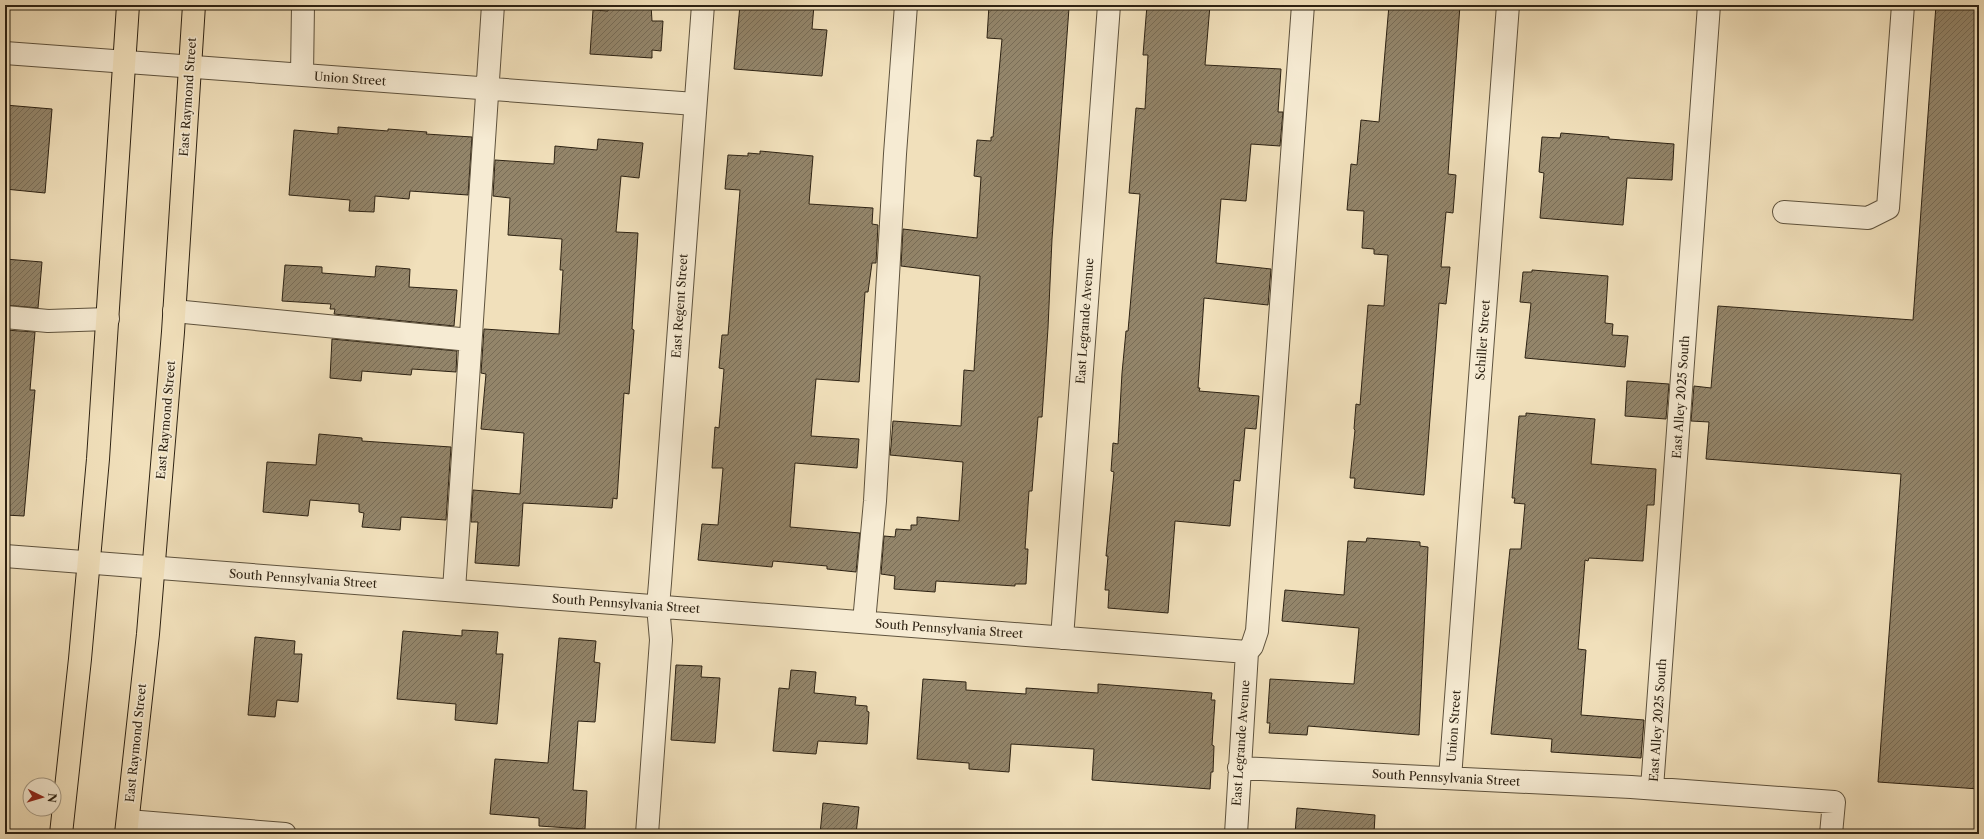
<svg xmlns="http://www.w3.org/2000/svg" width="1984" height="839" font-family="'Libre Caslon Text',serif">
<defs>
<pattern id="building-hatch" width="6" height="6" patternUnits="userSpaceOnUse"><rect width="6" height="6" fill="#93856a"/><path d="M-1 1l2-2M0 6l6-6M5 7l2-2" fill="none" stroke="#786c56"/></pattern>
</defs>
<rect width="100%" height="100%" fill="#f1e0bb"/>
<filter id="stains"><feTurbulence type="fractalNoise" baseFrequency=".005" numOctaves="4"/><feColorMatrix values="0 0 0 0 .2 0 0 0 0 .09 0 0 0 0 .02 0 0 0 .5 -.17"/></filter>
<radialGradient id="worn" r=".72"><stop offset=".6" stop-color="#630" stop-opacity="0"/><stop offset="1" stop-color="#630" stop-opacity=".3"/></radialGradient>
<path fill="url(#building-hatch)" stroke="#2d2213" d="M 608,5 L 651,5 L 652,21 L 663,21 L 661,51 L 652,50 L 652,58 L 590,54 L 593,10 L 608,11 Z
M 740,5 L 814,5 L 812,29 L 827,30 L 822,76 L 734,69 Z
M 989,5 L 1059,5 L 1059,7 L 1069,8 L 1052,239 L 1048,328 L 1042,417 L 1038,417 L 1032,491 L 1029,491 L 1025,549 L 1028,549 L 1026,584 L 1015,584 L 1015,586 L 936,581 L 935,592 L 894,589 L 895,576 L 881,574 L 884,536 L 895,537 L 896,529 L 911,530 L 911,525 L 917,525 L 917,517 L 959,521 L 963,462 L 890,455 L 891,446 L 893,421 L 961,426 L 964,370 L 974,371 L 980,276 L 901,266 L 903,229 L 977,238 L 981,177 L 974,176 L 977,140 L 991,141 L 991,137 L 993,137 L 1002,39 L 987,38 Z
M 1147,5 L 1210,5 L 1205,65 L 1281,69 L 1278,112 L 1283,112 L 1280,146 L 1251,144 L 1246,201 L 1221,199 L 1216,263 L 1271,269 L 1268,305 L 1204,298 L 1198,388 L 1200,388 L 1199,391 L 1259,396 L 1256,429 L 1245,428 L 1240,481 L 1234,480 L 1230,526 L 1175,521 L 1168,613 L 1108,608 L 1109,590 L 1105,590 L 1108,556 L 1106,556 L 1114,472 L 1111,471 L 1113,443 L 1118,444 L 1122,373 L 1126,331 L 1128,331 L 1140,194 L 1129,193 L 1136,108 L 1145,109 L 1148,55 L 1143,55 Z
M 1389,5 L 1460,5 L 1448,174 L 1456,175 L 1453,213 L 1446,212 L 1441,267 L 1450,267 L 1446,304 L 1439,303 L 1424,495 L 1354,488 L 1355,478 L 1350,478 L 1355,430 L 1354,429 L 1356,404 L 1360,405 L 1368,305 L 1384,306 L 1388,255 L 1374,254 L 1374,249 L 1362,248 L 1364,211 L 1347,210 L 1351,164 L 1357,165 L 1361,120 L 1379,122 Z
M 1936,5 L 1979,5 L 1979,789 L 1878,782 L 1901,474 L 1706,459 L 1709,422 L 1691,421 L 1694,386 L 1711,388 L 1718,306 L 1913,320 Z
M 5,105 L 52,109 L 45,193 L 5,189 Z
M 338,127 L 388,131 L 388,129 L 427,132 L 426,134 L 472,137 L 468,195 L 410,191 L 409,199 L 375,196 L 374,212 L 349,211 L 350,200 L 289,195 L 294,130 L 338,134 Z
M 1561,133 L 1609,137 L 1609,139 L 1674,144 L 1672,180 L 1627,178 L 1623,225 L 1540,218 L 1544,173 L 1539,172 L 1542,137 L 1560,138 Z
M 598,139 L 643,143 L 639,178 L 621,176 L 616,232 L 638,233 L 632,329 L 634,330 L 629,394 L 624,393 L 617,499 L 613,498 L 612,508 L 523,503 L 519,566 L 475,563 L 478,522 L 471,522 L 473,490 L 520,494 L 524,433 L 481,429 L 486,374 L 481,373 L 484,329 L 559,334 L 563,270 L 560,270 L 562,239 L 508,235 L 510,198 L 493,196 L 495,160 L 554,164 L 555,146 L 597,150 Z
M 760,151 L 813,156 L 809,204 L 873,208 L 872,224 L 878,225 L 876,263 L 872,263 L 868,292 L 865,292 L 859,382 L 816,379 L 811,436 L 859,439 L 857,468 L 795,463 L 790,527 L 860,533 L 856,572 L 827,569 L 827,566 L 773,561 L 772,567 L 698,560 L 702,524 L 718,525 L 723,468 L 712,468 L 715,427 L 719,428 L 724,369 L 719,368 L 722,335 L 728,335 L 740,190 L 725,189 L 728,155 L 748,156 L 748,153 L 760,154 Z
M 5,259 L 42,262 L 38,308 L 5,305 Z
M 285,265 L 322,267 L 322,273 L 375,277 L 376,266 L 410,269 L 409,287 L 457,290 L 454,326 L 334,314 L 335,309 L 330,309 L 331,304 L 282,301 Z
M 1532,270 L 1608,276 L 1605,323 L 1613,324 L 1612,335 L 1628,336 L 1625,367 L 1525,358 L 1531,303 L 1520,302 L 1523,272 L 1532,272 Z
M 5,330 L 35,332 L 30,390 L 35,390 L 24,516 L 5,515 Z
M 332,339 L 457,351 L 456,372 L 412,369 L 411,375 L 362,371 L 361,381 L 330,378 Z
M 1627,381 L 1669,384 L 1666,419 L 1625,416 Z
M 1526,413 L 1595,419 L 1591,464 L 1656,469 L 1654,505 L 1647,505 L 1643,561 L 1589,558 L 1588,561 L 1585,560 L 1578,649 L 1586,650 L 1581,715 L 1644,720 L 1641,758 L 1551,752 L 1552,739 L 1491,734 L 1510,549 L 1521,549 L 1525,504 L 1514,503 L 1515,498 L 1512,498 L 1519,416 L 1526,416 Z
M 319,434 L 362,438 L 362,441 L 451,447 L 446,520 L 401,517 L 400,530 L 362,527 L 364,513 L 359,512 L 359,504 L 310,500 L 308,516 L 263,512 L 267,462 L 316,465 Z
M 1367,538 L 1420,542 L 1420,546 L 1428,547 L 1419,735 L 1308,726 L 1307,735 L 1269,733 L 1270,723 L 1267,723 L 1270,679 L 1354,684 L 1359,628 L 1282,621 L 1285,590 L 1344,595 L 1348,541 L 1366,542 Z
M 462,630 L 498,632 L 496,654 L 503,654 L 497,724 L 455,720 L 456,704 L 397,699 L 403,631 L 462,636 Z
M 255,637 L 295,641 L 294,654 L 302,654 L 298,702 L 277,700 L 275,717 L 248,715 Z
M 559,638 L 596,641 L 594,662 L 600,663 L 595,722 L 578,721 L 573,790 L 587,791 L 585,829 L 539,826 L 539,818 L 490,814 L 495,759 L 548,763 Z
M 676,665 L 702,666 L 701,677 L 720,678 L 715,743 L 671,740 Z
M 791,670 L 816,672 L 814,693 L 856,697 L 855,705 L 867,706 L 867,711 L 869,712 L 867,744 L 818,741 L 816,754 L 773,751 L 779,688 L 789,689 Z
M 923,679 L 966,682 L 966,690 L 1026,694 L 1026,688 L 1098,693 L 1098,684 L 1212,693 L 1211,700 L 1215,700 L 1212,745 L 1214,746 L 1213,772 L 1211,772 L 1210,789 L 1092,780 L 1094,749 L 1011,744 L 1009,772 L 969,769 L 969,763 L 917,759 Z
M 823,803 L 859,807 L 856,834 L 820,834 Z
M 1297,808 L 1375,815 L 1374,834 L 1295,834 Z"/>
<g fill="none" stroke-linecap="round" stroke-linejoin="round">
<defs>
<path id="minor" d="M 5,53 L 695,104
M 302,75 L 303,5
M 1784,212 L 1868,218 L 1888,208 L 1903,5
M 174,311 L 470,340
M 5,317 L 48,321 L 108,319
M 5,556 L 1247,652
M 454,590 L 493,5
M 864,622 L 875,501 L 895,154 L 906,5
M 1062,638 L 1109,5
M 1247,652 L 1252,646 L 1257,631 L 1303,5
M 1239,768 L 1631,787 L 1834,802 L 1831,834
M 1450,778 L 1508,5
M 1652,788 L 1709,5
M 128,821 L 285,834
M 647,834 L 661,640 L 658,606 L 660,583 L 703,5
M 1236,834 L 1247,652"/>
<path id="major" d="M 61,834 L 80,659 L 98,459 L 128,5
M 126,834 L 148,634 L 173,332 L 194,5"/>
</defs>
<use href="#minor" stroke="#5e523d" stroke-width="24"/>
<use href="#major" stroke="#2d2213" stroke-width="24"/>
<use href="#minor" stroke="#f6ebd3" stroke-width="22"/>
<use href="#major" stroke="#f1e0bb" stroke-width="22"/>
</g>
<g text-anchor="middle" stroke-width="3.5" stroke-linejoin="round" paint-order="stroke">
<g font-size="12" fill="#2d2213" stroke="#f6ebd3">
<text transform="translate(350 79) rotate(4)" y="4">Union Street</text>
<text transform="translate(188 97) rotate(-86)" y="4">East Raymond Street</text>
<text transform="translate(680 306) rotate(-86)" y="4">East Regent Street</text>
<text transform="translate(1085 321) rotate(-86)" y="4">East Legrande Avenue</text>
<text transform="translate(1483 340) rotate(-86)" y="4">Schiller Street</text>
<text transform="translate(1681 397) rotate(-86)" y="4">East Alley 2025 South</text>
<text transform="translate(166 420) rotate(-85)" y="4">East Raymond Street</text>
<text transform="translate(303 579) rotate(4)" y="4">South Pennsylvania Street</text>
<text transform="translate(626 604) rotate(4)" y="4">South Pennsylvania Street</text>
<text transform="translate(949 629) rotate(4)" y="4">South Pennsylvania Street</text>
<text transform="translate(1658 720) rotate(-86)" y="4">East Alley 2025 South</text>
<text transform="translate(1454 726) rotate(-86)" y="4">Union Street</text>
<text transform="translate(136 743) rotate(-84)" y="4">East Raymond Street</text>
<text transform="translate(1241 743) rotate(-86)" y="4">East Legrande Avenue</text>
<text transform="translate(1446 778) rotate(3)" y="4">South Pennsylvania Street</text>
</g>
</g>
<rect width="1984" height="839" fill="none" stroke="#f1e0bb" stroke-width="20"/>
<rect x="6" y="6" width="1972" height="827" fill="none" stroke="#2d2213" stroke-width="2"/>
<rect x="10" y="10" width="1964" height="819" fill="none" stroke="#2d2213"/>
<g transform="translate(42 797) rotate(95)"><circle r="19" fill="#f6ebd3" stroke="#a69b86"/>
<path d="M0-3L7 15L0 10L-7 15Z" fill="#8f2418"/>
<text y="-6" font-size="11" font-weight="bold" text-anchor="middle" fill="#2d2213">N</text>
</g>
<rect width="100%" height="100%" filter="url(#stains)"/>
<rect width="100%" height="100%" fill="url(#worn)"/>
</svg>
